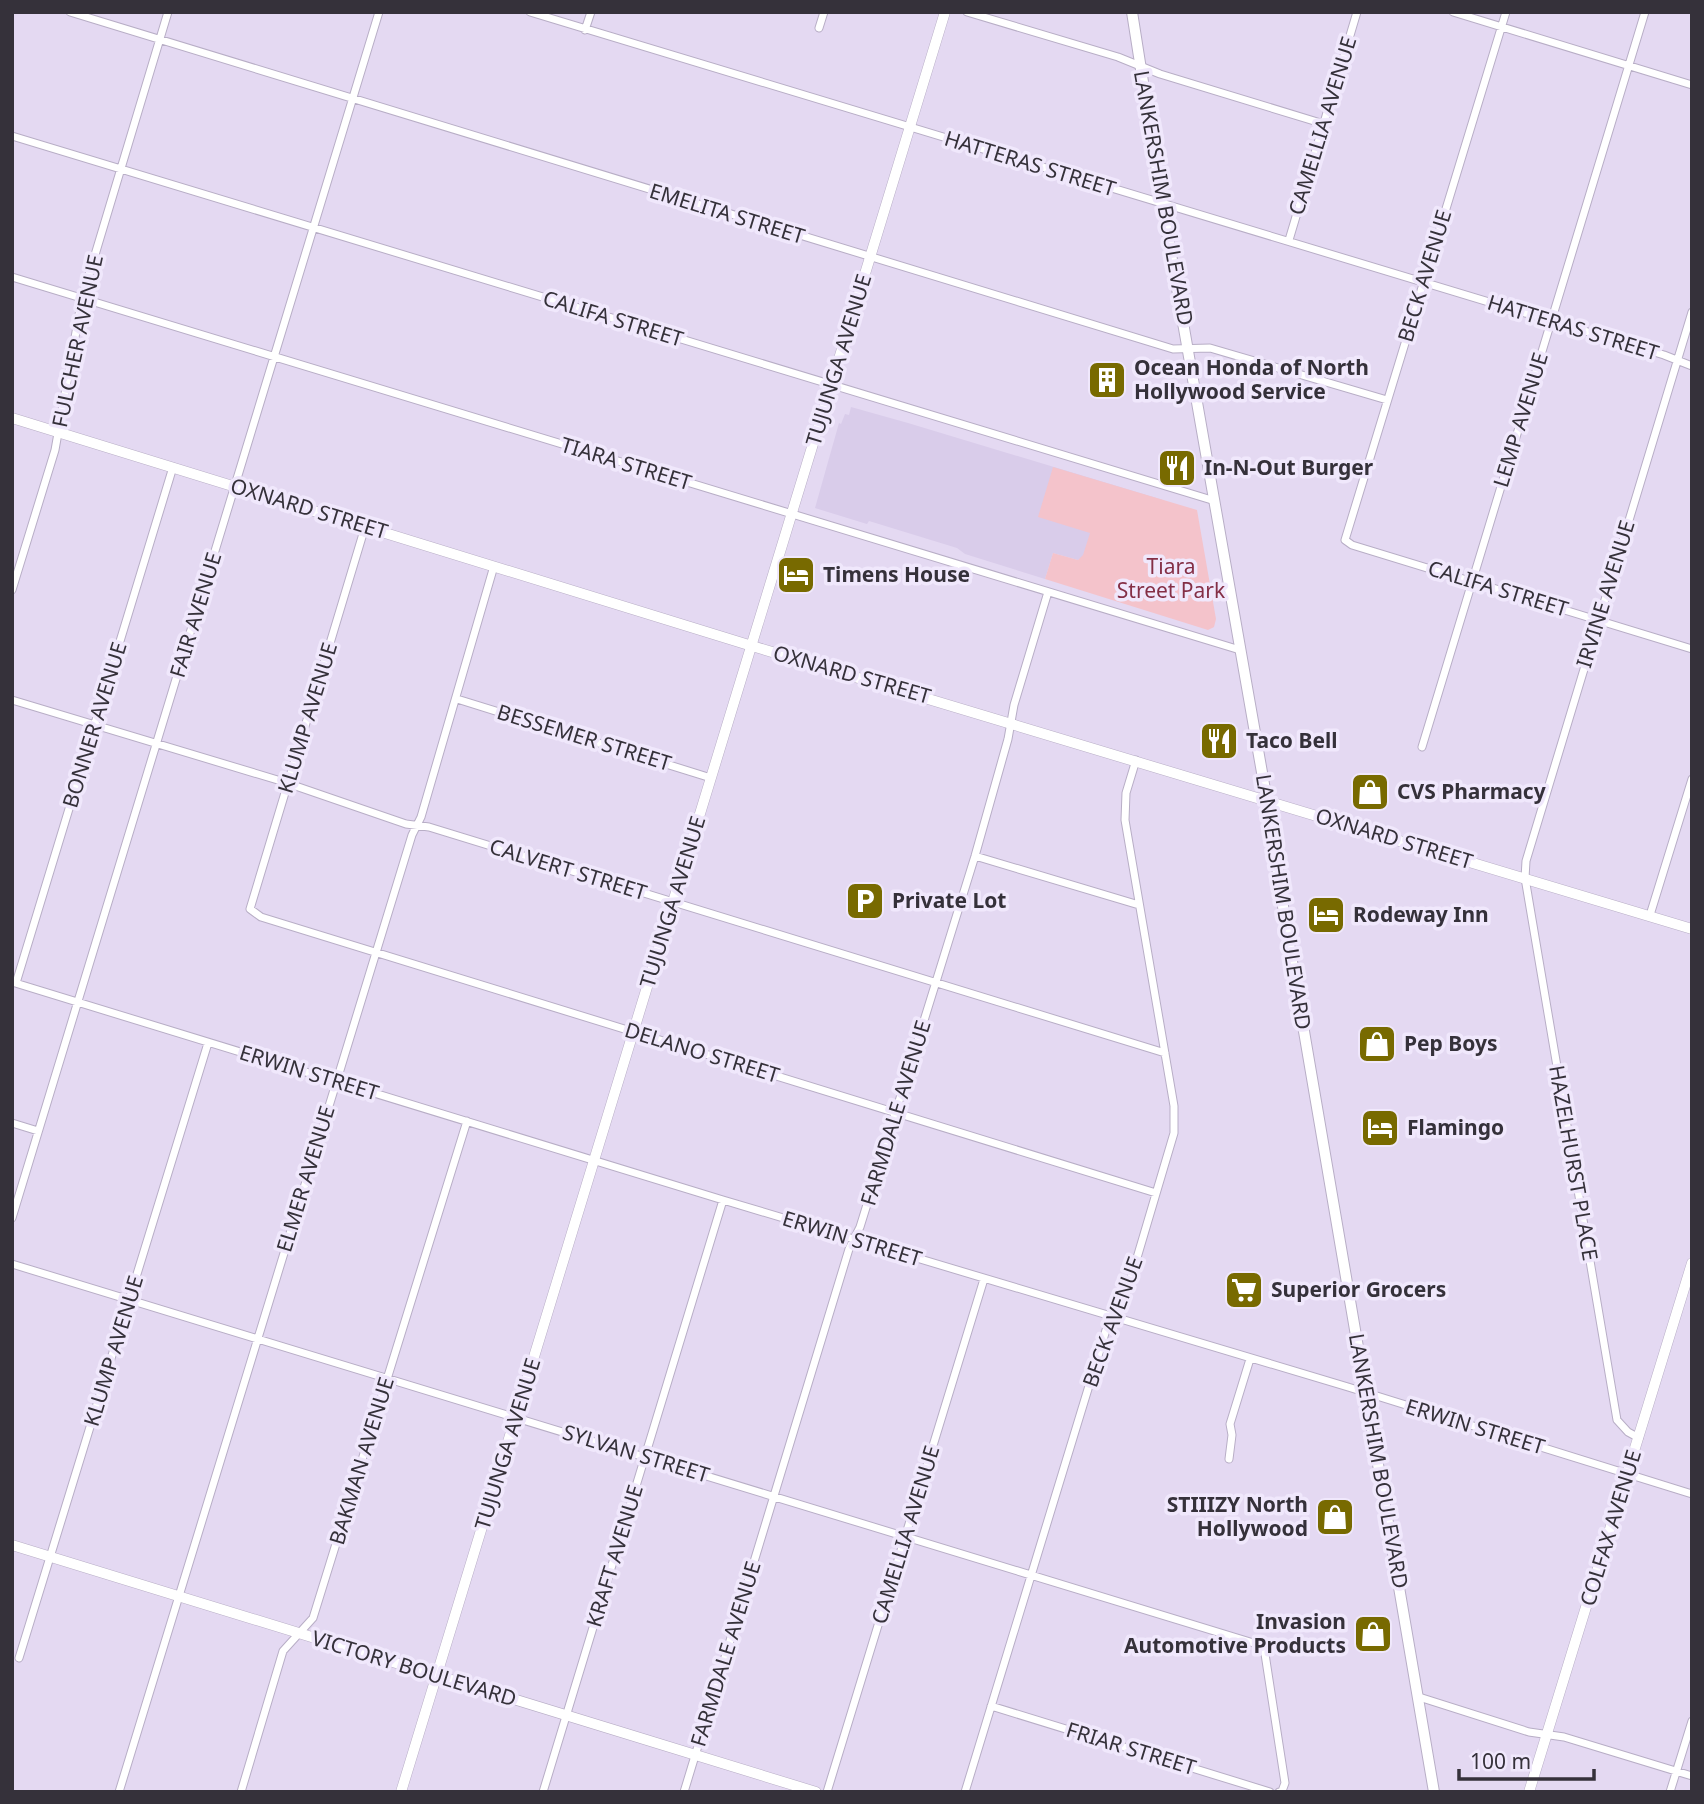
<svg xmlns="http://www.w3.org/2000/svg" width="1704" height="1804" font-family="'Noto Sans',sans-serif">
<rect width="100%" height="100%" fill="#e4d9f2"/>
<path fill="#d9ccea" d="M 851,407 L 908,423 L 1163,500 L 1078,560 L 1053,553 L 1045,579 L 965,554 L 957,548 L 869,521 L 867,524 L 815,508 L 839,423 L 841,424 L 845,414 L 849,415 Z"/>
<path fill="#f4c3cb" d="M 1053,467 L 1197,510 L 1216,619 L 1214,627 L 1208,630 L 1045,579 L 1053,553 L 1078,560 L 1083,555 L 1090,533 L 1038,517 Z"/>
<g fill="none" stroke-linecap="round" stroke-linejoin="round">
<defs>
<path id="street" d="M 70,12 L 1173,349 L 1210,348 L 1387,400
M 530,12 L 1664,355 L 1692,366
M 967,12 L 1118,57 L 1160,74 L 1324,124
M 1453,12 L 1692,85
M 1506,12 L 1345,540 L 1352,545 L 1692,649
M 819,28 L 824,12
M 585,30 L 591,12
M 12,136 L 1215,501
M 1289,240 L 1357,12
M 12,277 L 1240,650
M 365,527 L 250,909 L 261,917 L 1156,1193
M 12,590 L 55,450 L 82,298 L 168,12
M 457,699 L 711,778
M 12,700 L 281,781 L 406,824 L 429,827 L 1165,1053
M 1422,747 L 1645,12
M 975,856 L 1139,905
M 1650,915 L 1692,779
M 12,982 L 723,1200 L 1348,1387 L 1692,1494
M 16,983 L 173,467
M 12,1123 L 38,1131
M 12,1218 L 379,12
M 12,1264 L 1260,1645 L 1265,1654 L 1285,1783 L 1282,1791 L 1279,1792
M 1639,1438 L 1628,1432 L 1617,1420 L 1525,878 L 1526,861 L 1692,312
M 1229,1459 L 1232,1435 L 1230,1424 L 1250,1359
M 19,1658 L 208,1043
M 1419,1697 L 1529,1732 L 1564,1737 L 1692,1776
M 991,1706 L 1270,1792
M 119,1792 L 412,835 L 421,817 L 494,566
M 241,1792 L 283,1651 L 313,1618 L 467,1121
M 543,1792 L 723,1200
M 684,1792 L 849,1249 L 860,1227 L 975,856 L 1008,739 L 1014,705 L 1048,592
M 827,1792 L 984,1279
M 965,1792 L 1106,1330 L 1123,1305 L 1174,1133 L 1174,1106 L 1125,820 L 1126,793 L 1136,760
M 1670,1792 L 1692,1721"/>
<path id="secondary" d="M 12,418 L 752,646 L 1692,929
M 12,1545 L 816,1792
M 401,1792 L 945,12
M 1529,1792 L 1692,1263"/>
<path id="primary" d="M 1132,12 L 1162,203 L 1267,801 L 1286,926 L 1434,1792"/>
</defs>
<use href="#street" stroke="#b8aec6" stroke-width="9"/>
<use href="#secondary" stroke="#b8aec6" stroke-width="11"/>
<use href="#primary" stroke="#b8aec6" stroke-width="12"/>
<use href="#street" stroke="#fff" stroke-width="7"/>
<use href="#secondary" stroke="#fff" stroke-width="10"/>
<use href="#primary" stroke="#fff" stroke-width="10"/>
</g>
<defs>
<symbol id="building-square" viewBox="-11 -11 22 22"><rect x="-9" y="-9" width="18" height="18" rx="4" fill="#786a00" stroke="#f0e8fc"/><path d="M-4-6H4V6H1V3H-1V6H-4ZM-2.5-4.3h1.7v1.8h-1.7ZM.8-4.3h1.7v1.8H.8ZM-2.5-1h1.7V.8h-1.7ZM.8-1h1.7V.8H.8Z" fill="#fff"/></symbol>
<symbol id="restaurant-square" viewBox="-11 -11 22 22"><rect x="-9" y="-9" width="18" height="18" rx="4" fill="#786a00" stroke="#f0e8fc"/><path d="M-5-6h1v4h1v-4h1v4h1v-4h1v5L-1.5 .5V6h-2V.5L-5-1ZM5-6V6H3V1.5H1.5Q1.5-4 5-6Z" fill="#fff"/></symbol>
<symbol id="hotel-square" viewBox="-11 -11 22 22"><rect x="-9" y="-9" width="18" height="18" rx="4" fill="#786a00" stroke="#f0e8fc"/><path d="M-6-4.5h1.5V1H6V5H4.5V3h-9V5H-6ZM-4 0a1.8 1.8 0 1 1 3.6 0ZM.5 0V-2.5h3Q6-2.5 6 0Z" fill="#fff"/></symbol>
<symbol id="shop-square" viewBox="-11 -11 22 22"><rect x="-9" y="-9" width="18" height="18" rx="4" fill="#786a00" stroke="#f0e8fc"/><path d="M-5-2.5h2.3a2.7 3.5 0 0 1 5.4 0H5L5.5 6h-11ZM-1.5-2.5h3a1.5 2.3 0 0 0-3 0Z" fill="#fff"/></symbol>
<symbol id="parking-square" viewBox="-11 -11 22 22"><rect x="-9" y="-9" width="18" height="18" rx="4" fill="#786a00" stroke="#f0e8fc"/><path d="M-3.5-5.5H1a3.5 3.5 0 0 1 0 7H-1V5.5H-3.5ZM-1-3.4V-.6H.8a1.4 1.4 0 0 0 0-2.8Z" fill="#fff"/></symbol>
<symbol id="supermarket-square" viewBox="-11 -11 22 22"><rect x="-9" y="-9" width="18" height="18" rx="4" fill="#786a00" stroke="#f0e8fc"/><path d="M-6-5.5h2.5l.6 2H6L4.5 2H-2.5L-4.4-4H-6ZM-1.5 3.2a1.3 1.3 0 1 0 .1 0ZM3 3.2a1.3 1.3 0 1 0 .1 0Z" fill="#fff"/></symbol>
</defs>
<g fill-rule="evenodd">
<use href="#building-square" x="1085" y="358" width="44" height="44"/>
<use href="#restaurant-square" x="1155" y="446" width="44" height="44"/>
<use href="#hotel-square" x="774" y="553" width="44" height="44"/>
<use href="#restaurant-square" x="1197" y="719" width="44" height="44"/>
<use href="#shop-square" x="1348" y="770" width="44" height="44"/>
<use href="#parking-square" x="843" y="879" width="44" height="44"/>
<use href="#hotel-square" x="1304" y="893" width="44" height="44"/>
<use href="#shop-square" x="1355" y="1022" width="44" height="44"/>
<use href="#hotel-square" x="1358" y="1106" width="44" height="44"/>
<use href="#supermarket-square" x="1222" y="1268" width="44" height="44"/>
<use href="#shop-square" x="1313" y="1495" width="44" height="44"/>
<use href="#shop-square" x="1351" y="1612" width="44" height="44"/>
</g>
<g text-anchor="middle" stroke-width="7" stroke-linejoin="round" paint-order="stroke">
<g font-size="21" fill="#35313a" stroke="#f0e8fc">
<text transform="translate(1323 126) rotate(-73)" y="7">CAMELLIA AVENUE</text>
<text transform="translate(1030 164) rotate(17)" y="7">HATTERAS STREET</text>
<text transform="translate(1163 198) rotate(80)" y="7">LANKERSHIM BOULEVARD</text>
<text transform="translate(727 214) rotate(17)" y="7">EMELITA STREET</text>
<text transform="translate(1425 276) rotate(-73)" y="7">BECK AVENUE</text>
<text transform="translate(613 319) rotate(17)" y="7">CALIFA STREET</text>
<text transform="translate(1573 328) rotate(17)" y="7">HATTERAS STREET</text>
<text transform="translate(78 341) rotate(-78)" y="7">FULCHER AVENUE</text>
<text transform="translate(839 360) rotate(-73)" y="7">TUJUNGA AVENUE</text>
<text transform="translate(1521 420) rotate(-73)" y="7">LEMP AVENUE</text>
<text transform="translate(626 464) rotate(17)" y="7">TIARA STREET</text>
<text transform="translate(309 509) rotate(17)" y="7">OXNARD STREET</text>
<text transform="translate(1498 589) rotate(17)" y="7">CALIFA STREET</text>
<text transform="translate(1606 594) rotate(-73)" y="7">IRVINE AVENUE</text>
<text transform="translate(196 615) rotate(-73)" y="7">FAIR AVENUE</text>
<text transform="translate(852 675) rotate(16)" y="7">OXNARD STREET</text>
<text transform="translate(308 718) rotate(-73)" y="7">KLUMP AVENUE</text>
<text transform="translate(95 725) rotate(-73)" y="7">BONNER AVENUE</text>
<text transform="translate(584 738) rotate(17)" y="7">BESSEMER STREET</text>
<text transform="translate(1394 839) rotate(17)" y="7">OXNARD STREET</text>
<text transform="translate(568 870) rotate(17)" y="7">CALVERT STREET</text>
<text transform="translate(673 902) rotate(-73)" y="7">TUJUNGA AVENUE</text>
<text transform="translate(1283 902) rotate(81)" y="7">LANKERSHIM BOULEVARD</text>
<text transform="translate(702 1053) rotate(17)" y="7">DELANO STREET</text>
<text transform="translate(309 1073) rotate(17)" y="7">ERWIN STREET</text>
<text transform="translate(896 1113) rotate(-73)" y="7">FARMDALE AVENUE</text>
<text transform="translate(1573 1163) rotate(80)" y="7">HAZELHURST PLACE</text>
<text transform="translate(306 1179) rotate(-73)" y="7">ELMER AVENUE</text>
<text transform="translate(852 1239) rotate(17)" y="7">ERWIN STREET</text>
<text transform="translate(1113 1322) rotate(-70)" y="7">BECK AVENUE</text>
<text transform="translate(114 1351) rotate(-73)" y="7">KLUMP AVENUE</text>
<text transform="translate(1475 1427) rotate(17)" y="7">ERWIN STREET</text>
<text transform="translate(508 1444) rotate(-73)" y="7">TUJUNGA AVENUE</text>
<text transform="translate(636 1454) rotate(17)" y="7">SYLVAN STREET</text>
<text transform="translate(362 1461) rotate(-73)" y="7">BAKMAN AVENUE</text>
<text transform="translate(1378 1461) rotate(80)" y="7">LANKERSHIM BOULEVARD</text>
<text transform="translate(1611 1528) rotate(-73)" y="7">COLFAX AVENUE</text>
<text transform="translate(906 1535) rotate(-73)" y="7">CAMELLIA AVENUE</text>
<text transform="translate(615 1556) rotate(-73)" y="7">KRAFT AVENUE</text>
<text transform="translate(726 1654) rotate(-73)" y="7">FARMDALE AVENUE</text>
<text transform="translate(414 1669) rotate(17)" y="7">VICTORY BOULEVARD</text>
<text transform="translate(1131 1749) rotate(17)" y="7">FRIAR STREET</text>
</g>
<g font-size="21" font-weight="bold" fill="#35313a" stroke="#f0e8fc" text-anchor="start">
<text x="1134" y="375">Ocean Honda of North<tspan x="1134" dy="24">Hollywood Service</tspan></text>
<text x="1204" y="475">In-N-Out Burger</text>
<text x="823" y="582">Timens House</text>
<text x="1246" y="748">Taco Bell</text>
<text x="1397" y="799">CVS Pharmacy</text>
<text x="892" y="908">Private Lot</text>
<text x="1353" y="922">Rodeway Inn</text>
<text x="1404" y="1051">Pep Boys</text>
<text x="1407" y="1135">Flamingo</text>
<text x="1271" y="1297">Superior Grocers</text>
<text x="1308" y="1512" text-anchor="end">STIIIZY North<tspan x="1308" dy="24">Hollywood</tspan></text>
<text x="1346" y="1629" text-anchor="end">Invasion<tspan x="1346" dy="24">Automotive Products</tspan></text>
</g>
<g font-size="21" fill="#842f46" stroke="#f0e8fc">
<text x="1171" y="574">Tiara<tspan x="1171" dy="24">Street Park</tspan></text>
</g>
</g>
<rect width="1704" height="1804" fill="none" stroke="#35313a" stroke-width="28"/>
<path d="M1459 1769v10h135v-10" fill="none" stroke="#35313a" stroke-width="3.5"/>
<text x="1470" y="1769" font-size="21" fill="#35313a" stroke="#f0e8fc" stroke-width="5" paint-order="stroke">100 m</text>
</svg>
